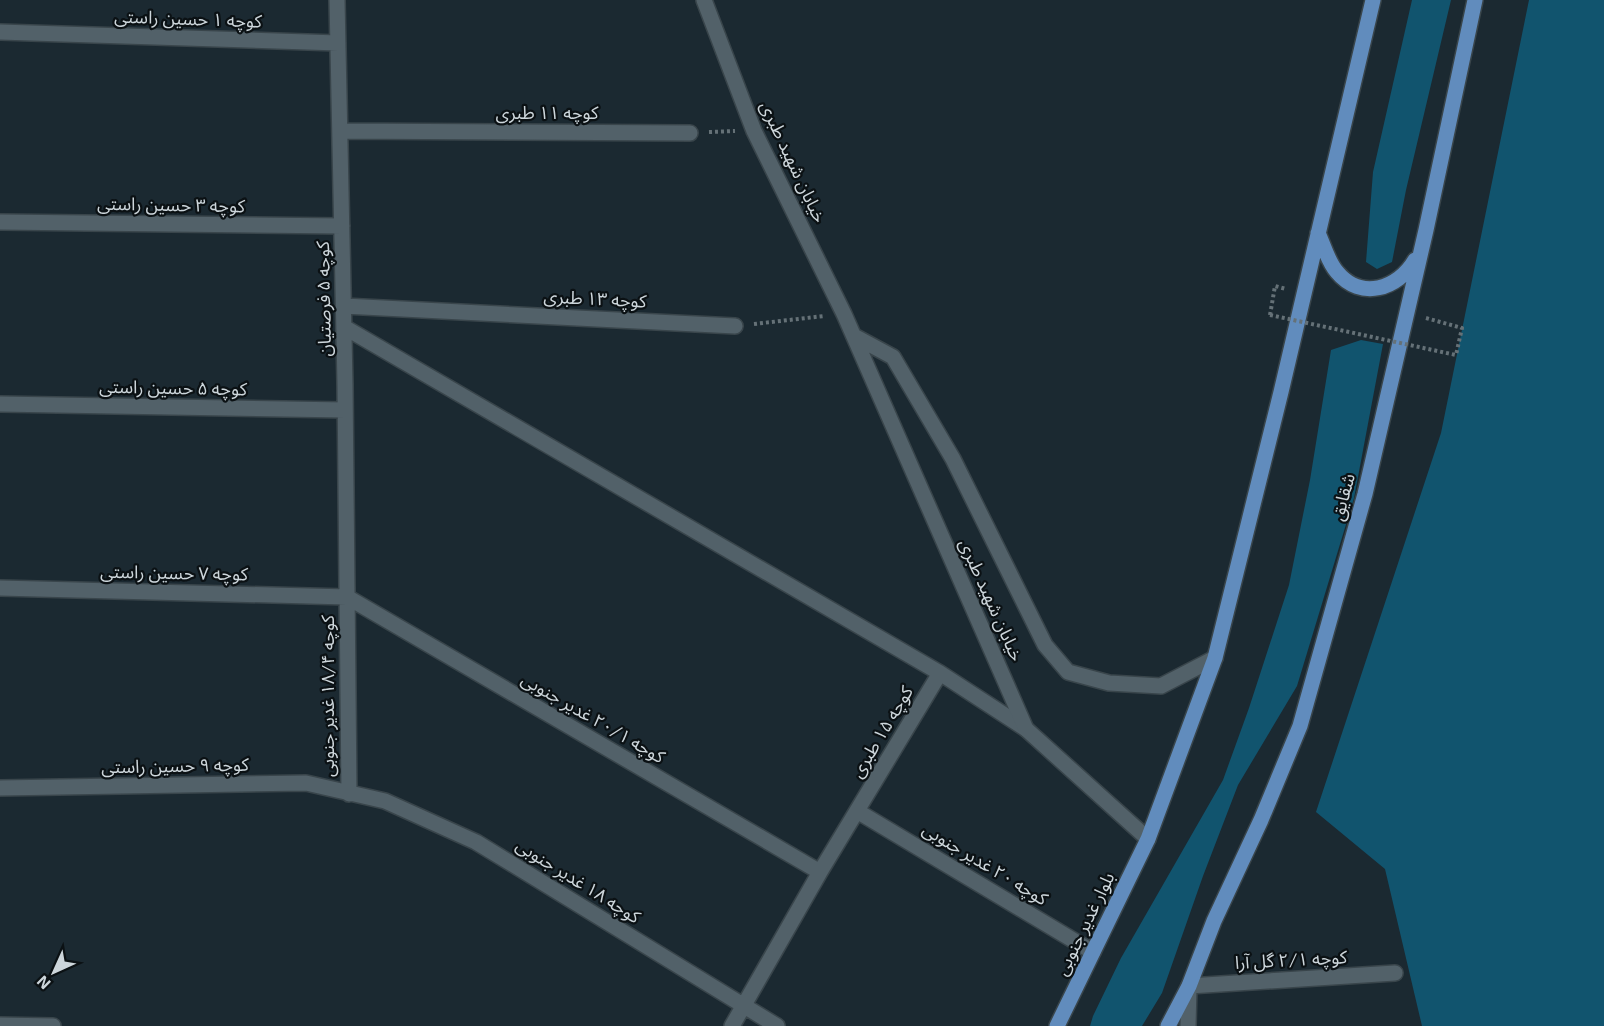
<svg xmlns="http://www.w3.org/2000/svg" width="1604" height="1026" font-family="'Exo 2','Noto Sans Arabic',sans-serif">
<rect width="100%" height="100%" fill="#1b2931"/>
<path fill="#11546e" d="M 1412,0 L 1451,0 L 1406,190 L 1392,262 L 1377,269 L 1366,262 L 1373,172 Z
M 1529,0 L 1604,0 L 1604,1026 L 1422,1026 L 1385,869 L 1316,812 L 1441,433 Z
M 1361,340 L 1383,344 L 1354,498 L 1297,686 L 1238,785 L 1203,876 L 1162,993 L 1142,1026 L 1090,1026 L 1093,1016 L 1121,958 L 1223,780 L 1249,708 L 1289,585 L 1310,480 L 1331,350 Z"/>
<g fill="none" stroke-linecap="round" stroke-linejoin="round">
<defs>
<path id="street" d="M 337,0 L 345,384 L 349,794
M 0,32 L 338,43
M 341,131 L 690,133
M 0,222 L 342,226
M 344,306 L 735,326
M 344,327 L 940,673 L 1026,729
M 0,404 L 345,410
M 0,588 L 347,597 L 820,872
M 0,788 L 306,783 L 385,801 L 476,842 L 777,1026
M 857,811 L 1093,952
M 1189,986 L 1395,973
M 0,1025 L 53,1026
M 732,1026 L 820,872 L 940,673"/>
<path id="secondary" d="M 704,0 L 754,131 L 844,314 L 1026,729 L 1148,839
M 854,336 L 893,357 L 953,459 L 1045,645 L 1068,672 L 1109,683 L 1161,686 L 1215,658
M 1188,1026 L 1189,986"/>
<path id="primary" d="M 1318,233 C 1324,246 1328,262 1337,272 C 1361,301 1398,289 1415,260
M 1057,1026 L 1148,839 L 1215,658 L 1281,392 L 1373,0
M 1168,1026 L 1189,986 L 1214,921 L 1261,820 L 1300,726 L 1365,494 L 1426,230 L 1475,0"/>
</defs>
<use href="#street" stroke="#39454b" stroke-width="18"/>
<use href="#secondary" stroke="#39454b" stroke-width="18"/>
<use href="#primary" stroke="#39454b" stroke-width="18"/>
<path stroke="#657177" stroke-width="4" stroke-dasharray="3 3" stroke-linecap="butt" d="M 709,132 L 735,131
M 1270,315 L 1275,286 L 1286,289
M 1426,318 L 1462,328 L 1456,355
M 754,324 L 824,316"/>
<use href="#street" stroke="#526169" stroke-width="15"/>
<use href="#secondary" stroke="#526169" stroke-width="15"/>
<use href="#primary" stroke="#618cbd" stroke-width="15"/>
<path stroke="#657177" stroke-width="4" stroke-dasharray="3 3" stroke-linecap="butt" d="M 1270,315 L 1456,355"/>
</g>
<g text-anchor="middle" stroke-width="4.5" stroke-linejoin="round" paint-order="stroke">
<g font-size="18" fill="#cdd6db" stroke="#0b1114">
<text transform="translate(188 19) rotate(2)" y="6">کوچه ۱ حسین راستی</text>
<text x="547" y="119">کوچه ۱۱ طبری</text>
<text transform="translate(793 162) rotate(65)" y="6">خیابان شهید طبری</text>
<text transform="translate(171 205) rotate(1)" y="6">کوچه ۳ حسین راستی</text>
<text transform="translate(324 299) rotate(-91)" y="6">کوچه ۵ فرصتیان</text>
<text transform="translate(595 299) rotate(3)" y="6">کوچه ۱۳ طبری</text>
<text transform="translate(173 388) rotate(1)" y="6">کوچه ۵ حسین راستی</text>
<text transform="translate(1343 497) rotate(-75)" y="6">شقایق</text>
<text transform="translate(174 573) rotate(1)" y="6">کوچه ۷ حسین راستی</text>
<text transform="translate(991 600) rotate(66)" y="6">خیابان شهید طبری</text>
<text transform="translate(328 696) rotate(-90)" y="6">کوچه ۱۸/۴ غدیر جنوبی</text>
<text transform="translate(593 718) rotate(30)" y="6">کوچه ۲۰/۱ غدیر جنوبی</text>
<text transform="translate(882 732) rotate(-59)" y="6">کوچه ۱۵ طبری</text>
<text transform="translate(175 766) rotate(-1)" y="6">کوچه ۹ حسین راستی</text>
<text transform="translate(985 864) rotate(31)" y="6">کوچه ۲۰ غدیر جنوبی</text>
<text transform="translate(578 881) rotate(32)" y="6">کوچه ۱۸ غدیر جنوبی</text>
<text transform="translate(1085 924) rotate(-64)" y="6">بلوار غدیر جنوبی</text>
<text transform="translate(1291 960) rotate(-3)" y="6">کوچه ۲/۱ گل آرا</text>
</g>
</g>
<g transform="translate(54 972) rotate(225)" stroke="#0b1114" stroke-width="4.5" paint-order="stroke">
<path d="M0-4.5L10 22L0 15L-10 22Z" fill="#cdd6db"/>
<text y="-9" font-size="16" font-weight="bold" text-anchor="middle" fill="#cdd6db">N</text>
</g>
</svg>
